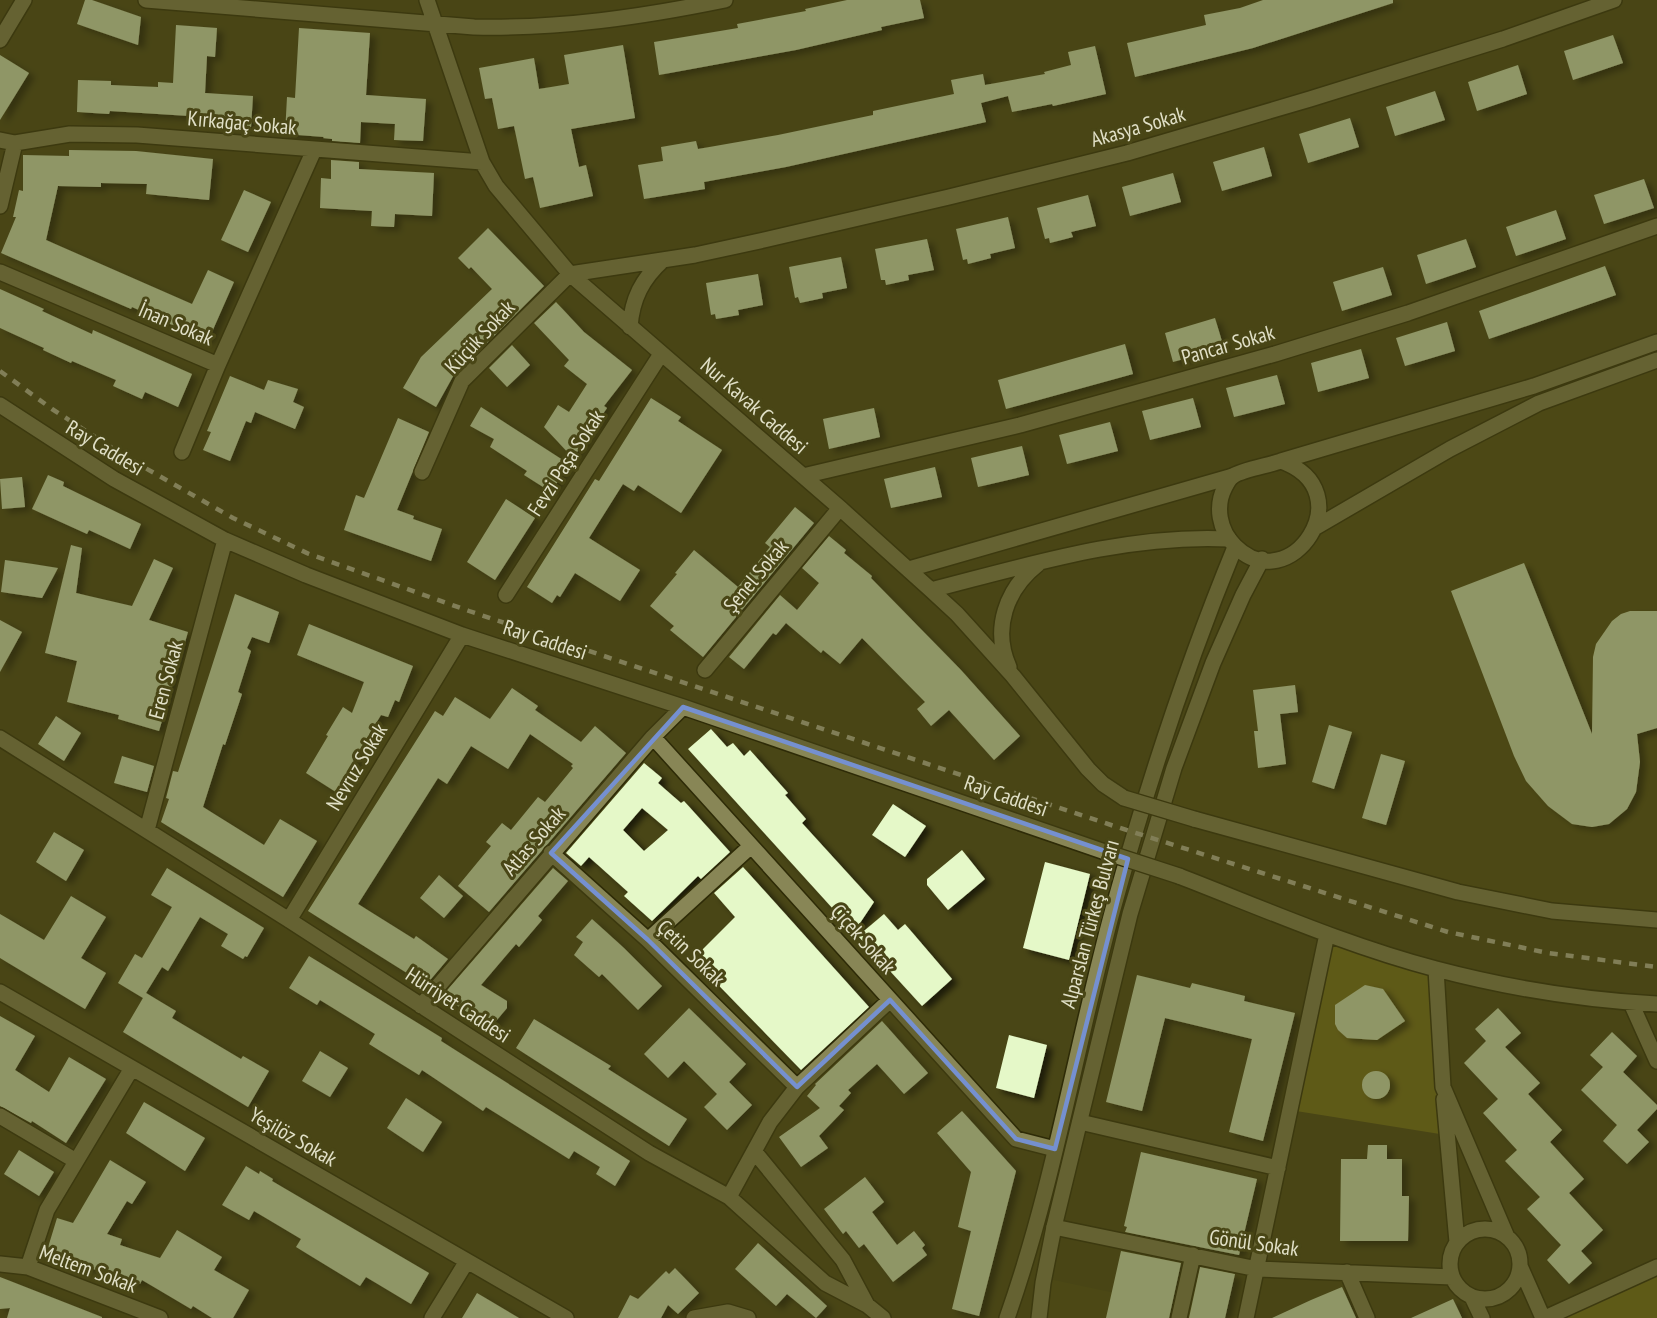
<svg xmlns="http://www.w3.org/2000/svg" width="1657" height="1318" font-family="'PT Sans Narrow',sans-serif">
<defs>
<filter id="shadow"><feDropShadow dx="6" dy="4" stdDeviation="3" flood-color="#0009"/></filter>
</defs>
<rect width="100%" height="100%" fill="#494616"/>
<path fill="#514d14" d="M 1657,360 L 1657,920 L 1552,911 L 1162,810 L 1262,559 L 1312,536 L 1450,449 Z
M 1044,1278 L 1181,1307 L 1182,1305 L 1242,1318 L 1039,1318 Z"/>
<path fill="#79731a" d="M 1327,934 L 1436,969 L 1446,1135 L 1290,1110 Z
M 1657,1267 L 1657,1318 L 1545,1318 Z"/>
<path fill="#e5f8c8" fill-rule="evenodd" filter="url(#shadow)" d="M 85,0 L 92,0 L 141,17 L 138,45 L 77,24 Z
M 847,0 L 920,0 L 924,18 L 881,27 L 882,30 L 796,50 L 659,75 L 654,42 L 738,28 L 737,24 L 806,11 L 805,9 Z
M 1263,0 L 1393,0 L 1393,3 L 1253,48 L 1135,77 L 1127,43 L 1206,25 L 1204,15 L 1240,8 Z
M 176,25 L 217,28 L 215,57 L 207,56 L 205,93 L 253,96 L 251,127 L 221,125 L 221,118 L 110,111 L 109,114 L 77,112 L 78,80 L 111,81 L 111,85 L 158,87 L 158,82 L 173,83 Z
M 299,28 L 370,33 L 366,95 L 426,99 L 423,141 L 394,140 L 395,124 L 361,122 L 360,143 L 332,141 L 332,139 L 323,138 L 324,137 L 285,134 L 287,97 L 295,98 Z
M 1613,35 L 1623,63 L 1573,80 L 1564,51 Z
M 623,45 L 635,118 L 571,129 L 579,167 L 586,165 L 593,196 L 540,208 L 533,177 L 525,179 L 514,126 L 498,129 L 492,98 L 485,99 L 479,68 L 534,58 L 539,89 L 569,84 L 564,55 Z
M 1095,46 L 1106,94 L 1053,106 L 1052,104 L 1012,112 L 1008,96 L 981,103 L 986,122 L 786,167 L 704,182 L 705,189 L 644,199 L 638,165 L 663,161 L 661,147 L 696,141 L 698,149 L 778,135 L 873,115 L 873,111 L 954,94 L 951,80 L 983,74 L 985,85 L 1045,74 L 1044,72 L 1071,65 L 1068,52 Z
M 0,55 L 29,73 L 0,120 Z
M 1518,65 L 1527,94 L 1477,111 L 1468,82 Z
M 1435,91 L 1445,120 L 1395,136 L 1386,107 Z
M 1350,118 L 1359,147 L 1308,163 L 1299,134 Z
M 1264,147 L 1272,176 L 1222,191 L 1213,162 Z
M 69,150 L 136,151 L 213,159 L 209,200 L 146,194 L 147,184 L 101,183 L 101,187 L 58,186 L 46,240 L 192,304 L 208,270 L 234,282 L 208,341 L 132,307 L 131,309 L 1,253 L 16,217 L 13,217 L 19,190 L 23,191 L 23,155 L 69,156 Z
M 331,160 L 359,162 L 359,169 L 434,173 L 432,216 L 395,214 L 394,227 L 371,226 L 372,211 L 320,208 L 321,178 L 331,179 Z
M 1173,173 L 1181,202 L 1130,216 L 1122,187 Z
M 1644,179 L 1654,208 L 1604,224 L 1594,195 Z
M 244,190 L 271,202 L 248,252 L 221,240 Z
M 1088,195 L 1096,226 L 1071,232 L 1073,237 L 1050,243 L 1049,238 L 1045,239 L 1037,208 Z
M 1556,210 L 1566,239 L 1516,256 L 1506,227 Z
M 1008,217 L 1015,248 L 990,254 L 991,258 L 968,264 L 967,259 L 963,260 L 956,229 Z
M 488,228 L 544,286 L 476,354 L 475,352 L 456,371 L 436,407 L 403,388 L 421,357 L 492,289 L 471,267 L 469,269 L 458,258 Z
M 927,239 L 934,270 L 908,275 L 909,280 L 886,285 L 885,280 L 881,280 L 875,249 Z
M 1466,239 L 1476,267 L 1426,284 L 1417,255 Z
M 841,257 L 847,288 L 822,293 L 823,298 L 800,303 L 798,297 L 795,298 L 789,267 Z
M 1605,266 L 1616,295 L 1489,339 L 1479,311 Z
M 1383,267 L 1392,295 L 1342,311 L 1333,282 Z
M 758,274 L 763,305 L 738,310 L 739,315 L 716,319 L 715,314 L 711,315 L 706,283 Z
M 0,289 L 44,309 L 42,311 L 92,334 L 93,330 L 192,374 L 178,407 L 145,392 L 142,399 L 113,386 L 116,380 L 72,361 L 71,363 L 43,350 L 44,348 L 0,328 Z
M 556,302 L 584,332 L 632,370 L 604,406 L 607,408 L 573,458 L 544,427 L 558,405 L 569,412 L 587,384 L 564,366 L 569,360 L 534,323 Z
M 1215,318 L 1224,348 L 1173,362 L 1165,333 Z
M 1447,322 L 1455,351 L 1405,366 L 1396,338 Z
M 1125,344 L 1133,374 L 1006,409 L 998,380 Z
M 512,345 L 530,365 L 507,387 L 489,368 Z
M 1361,349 L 1369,378 L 1318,392 L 1311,363 Z
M 1277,375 L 1285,404 L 1234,417 L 1226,388 Z
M 230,376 L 264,390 L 268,380 L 298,389 L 293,402 L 304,407 L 295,429 L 255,412 L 251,423 L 246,421 L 230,461 L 203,450 L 211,432 L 207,431 Z
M 651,398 L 681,417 L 678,421 L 722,450 L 681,513 L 638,485 L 634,491 L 623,484 L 589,538 L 640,570 L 620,601 L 575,573 L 560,597 L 557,595 L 552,603 L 527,587 L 595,479 L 599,481 Z
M 1193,398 L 1201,427 L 1150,440 L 1142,411 Z
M 481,407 L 569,464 L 551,492 L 524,475 L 527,471 L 490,447 L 494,439 L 470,426 Z
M 874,408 L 880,437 L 829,449 L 823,419 Z
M 398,418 L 429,432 L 397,510 L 414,516 L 413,519 L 442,529 L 431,561 L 344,530 L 356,495 L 364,498 Z
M 1110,422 L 1118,451 L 1067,464 L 1059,435 Z
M 1022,446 L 1029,475 L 978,487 L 971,458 Z
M 935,467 L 942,497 L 891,508 L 884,479 Z
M 48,475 L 64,482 L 63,486 L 141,524 L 130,549 L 89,530 L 87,534 L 32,509 Z
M 22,477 L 25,507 L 2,509 L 0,479 Z
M 506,499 L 535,518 L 495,580 L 467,562 Z
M 795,507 L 814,523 L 703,657 L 670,630 L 674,626 L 650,606 L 677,574 L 675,573 L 694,550 L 738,587 L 770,547 L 765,543 Z
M 829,536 L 846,550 L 844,553 L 872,576 L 871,578 L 961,670 L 1020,736 L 994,760 L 949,710 L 931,726 L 917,709 L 925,702 L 862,638 L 840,664 L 823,650 L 821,653 L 786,623 L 776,635 L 773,633 L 744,669 L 729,657 L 780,595 L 797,610 L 819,583 L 802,568 Z
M 71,545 L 82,548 L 76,593 L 132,606 L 154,559 L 173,568 L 149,620 L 188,632 L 159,731 L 118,719 L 119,715 L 67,702 L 77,661 L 45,653 Z
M 5,560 L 33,564 L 58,568 L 42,598 L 1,592 Z
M 1524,563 L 1592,734 L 1593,657 L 1596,644 L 1612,621 L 1621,614 L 1630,611 L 1657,611 L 1657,728 L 1637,734 L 1640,762 L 1636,792 L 1627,809 L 1609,824 L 1592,827 L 1572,824 L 1548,806 L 1526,781 L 1514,756 L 1451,591 Z
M 235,594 L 279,612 L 269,643 L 252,637 L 247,648 L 251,651 L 238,692 L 242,694 L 225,745 L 223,744 L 203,807 L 264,845 L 280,819 L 317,841 L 283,897 L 161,822 L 169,799 L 166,798 L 173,771 L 178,772 Z
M 0,620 L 22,632 L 0,672 Z
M 309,624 L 413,666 L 399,702 L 395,700 L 388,717 L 381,715 L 353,761 L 358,764 L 339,794 L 306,773 L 328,736 L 326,735 L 343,707 L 352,713 L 364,682 L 297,655 Z
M 1295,685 L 1298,712 L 1280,714 L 1286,764 L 1258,768 L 1254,731 L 1258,731 L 1253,690 Z
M 512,688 L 538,706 L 535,710 L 581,742 L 595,726 L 626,753 L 489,912 L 458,886 L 491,846 L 486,842 L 502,823 L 511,830 L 538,797 L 545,802 L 573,768 L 571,766 L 573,764 L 530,734 L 508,769 L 471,746 L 447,784 L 438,778 L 358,904 L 414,939 L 416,936 L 448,959 L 426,985 L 308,911 L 435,711 L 443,716 L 455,697 L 490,719 Z
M 56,716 L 81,733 L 64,761 L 38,744 Z
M 1329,725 L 1352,732 L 1334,789 L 1312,782 Z
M 711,729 L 727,747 L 733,743 L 744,756 L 750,750 L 788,793 L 785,795 L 806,819 L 802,823 L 874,902 L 854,932 L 688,749 Z
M 1381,754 L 1405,761 L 1386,825 L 1362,818 Z
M 122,756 L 154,766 L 147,792 L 114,783 Z
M 644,763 L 662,778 L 658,783 L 681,803 L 684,801 L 730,852 L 701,879 L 698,876 L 652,921 L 624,896 L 628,892 L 589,857 L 581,866 L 566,853 ZM 642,808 L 668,830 L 644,851 L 623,830 Z
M 893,804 L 926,826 L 905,857 L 872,835 Z
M 54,832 L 84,850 L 66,881 L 36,862 Z
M 962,850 L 985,879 L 948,910 L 927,885 L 927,879 Z
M 1045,862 L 1090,874 L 1069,960 L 1023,948 Z
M 743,867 L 869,1007 L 801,1070 L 693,959 L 735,917 L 714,893 Z
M 167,868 L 264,928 L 247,957 L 245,956 L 243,959 L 221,946 L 228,934 L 200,917 L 168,971 L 162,967 L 146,993 L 176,1011 L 172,1018 L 241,1059 L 243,1056 L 269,1071 L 248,1107 L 123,1032 L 143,998 L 118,983 L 135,954 L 142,958 L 172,907 L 151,895 Z
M 553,868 L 568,881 L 538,916 L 542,920 L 519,947 L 516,944 L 481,985 L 507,1001 L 507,1008 L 491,1027 L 442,996 Z
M 439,875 L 463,896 L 444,918 L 420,898 Z
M 71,896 L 106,917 L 81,958 L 106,973 L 85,1009 L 0,958 L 0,914 L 44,940 Z
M 884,914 L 898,930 L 905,924 L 952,979 L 922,1006 L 858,936 Z
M 592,919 L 624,948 L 662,986 L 638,1010 L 602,974 L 599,977 L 574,955 L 583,942 L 576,937 Z
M 309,956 L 442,1038 L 441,1041 L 630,1161 L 615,1186 L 596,1174 L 600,1167 L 574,1151 L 569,1159 L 486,1107 L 483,1111 L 422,1070 L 419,1075 L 369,1044 L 375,1034 L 320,1000 L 317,1005 L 289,988 Z
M 1137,975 L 1190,988 L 1192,983 L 1245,996 L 1244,1001 L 1295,1013 L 1263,1141 L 1229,1132 L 1252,1039 L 1165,1018 L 1142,1111 L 1106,1102 Z
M 1365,985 L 1383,989 L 1405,1021 L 1377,1040 L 1347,1038 L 1338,1030 L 1335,1024 L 1335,1005 Z
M 689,1008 L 746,1064 L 729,1082 L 752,1105 L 727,1130 L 704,1107 L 717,1094 L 684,1061 L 668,1078 L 644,1054 Z
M 1498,1008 L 1521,1033 L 1505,1047 L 1540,1083 L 1528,1094 L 1562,1130 L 1550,1142 L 1584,1179 L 1569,1193 L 1603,1230 L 1581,1251 L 1592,1263 L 1569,1284 L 1547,1260 L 1561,1245 L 1527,1209 L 1540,1197 L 1505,1161 L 1517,1150 L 1483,1113 L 1498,1099 L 1464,1063 L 1486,1041 L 1475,1029 Z
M 0,1016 L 35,1036 L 15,1070 L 49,1092 L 69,1057 L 106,1079 L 66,1143 L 32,1121 L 31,1123 L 0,1106 Z
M 534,1019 L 611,1066 L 608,1069 L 687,1119 L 669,1146 L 516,1048 Z
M 882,1021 L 928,1073 L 904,1094 L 877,1064 L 848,1090 L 851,1093 L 839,1106 L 844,1110 L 819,1136 L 828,1148 L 801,1167 L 779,1137 L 820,1108 L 807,1096 L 816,1085 L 815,1084 Z
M 1612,1032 L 1637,1056 L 1623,1072 L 1657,1105 L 1657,1109 L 1637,1130 L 1649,1142 L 1627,1164 L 1603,1141 L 1617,1125 L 1581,1090 L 1603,1067 L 1590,1055 Z
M 1009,1035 L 1047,1045 L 1034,1098 L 996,1088 Z
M 320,1051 L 348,1068 L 330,1097 L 302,1081 Z
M1362 1085a14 14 0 1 1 28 0a14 14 0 1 1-28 0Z
M 406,1098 L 442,1122 L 423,1152 L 387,1128 Z
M 144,1102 L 205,1138 L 185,1171 L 126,1133 Z
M 962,1111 L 1016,1171 L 979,1316 L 952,1309 L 971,1231 L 958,1227 L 971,1172 L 937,1133 Z
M 1368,1145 L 1387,1145 L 1387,1159 L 1402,1159 L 1402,1196 L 1409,1196 L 1408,1241 L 1340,1241 L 1341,1159 L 1367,1159 Z
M 19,1150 L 54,1172 L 39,1196 L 4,1174 Z
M 1141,1152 L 1257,1179 L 1239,1255 L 1125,1232 L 1127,1227 L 1124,1226 Z
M 110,1160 L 146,1182 L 132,1204 L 127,1201 L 107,1234 L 122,1239 L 120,1245 L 160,1258 L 177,1230 L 222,1257 L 214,1270 L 249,1290 L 233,1318 L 212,1318 L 193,1306 L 191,1309 L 142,1280 L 140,1284 L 46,1254 L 57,1218 L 73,1223 Z
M 246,1166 L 259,1174 L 260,1171 L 273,1179 L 272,1181 L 429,1273 L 411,1304 L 366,1277 L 360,1286 L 296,1247 L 301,1239 L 254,1211 L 249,1220 L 222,1205 Z
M 865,1177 L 884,1202 L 872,1212 L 897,1245 L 914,1231 L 925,1245 L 922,1248 L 927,1255 L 893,1282 L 864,1244 L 859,1248 L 846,1231 L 843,1234 L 824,1209 Z
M 758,1243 L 827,1306 L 816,1318 L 787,1294 L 776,1306 L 735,1269 Z
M 1121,1251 L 1181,1263 L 1169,1318 L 1106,1318 Z
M 1200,1267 L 1235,1274 L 1225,1318 L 1189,1318 Z
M 675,1268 L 699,1293 L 678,1314 L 668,1305 L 661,1318 L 618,1318 L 630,1295 L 638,1299 L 666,1271 L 669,1274 Z
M 0,1277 L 102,1317 L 102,1318 L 7,1318 L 10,1308 L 0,1309 Z
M 1342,1287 L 1356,1318 L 1272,1318 L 1311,1300 Z
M 477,1293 L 519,1318 L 462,1318 Z
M 1453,1299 L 1462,1318 L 1411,1318 Z"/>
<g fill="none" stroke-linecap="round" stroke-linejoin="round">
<defs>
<path id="street" d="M 146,0 L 474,27 C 559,29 642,17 725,0
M 427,0 L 482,162 L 496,186 L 570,274 L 840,508 L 931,590 L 957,614 L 1013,676 L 1088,769 L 1103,784 L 1124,798
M 0,40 L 24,0
M 0,140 L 15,143 L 70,134 L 137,135 L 482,162
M 0,206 L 15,143
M 0,272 L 218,365 L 314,150
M 630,327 C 632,299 642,279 663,260
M 0,405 L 114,479 L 225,540 L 306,575 L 462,635 L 683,707 L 1105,852
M 182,452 L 218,365
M 422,472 L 462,381 L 570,274 L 695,255 L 764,240 L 949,197 L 1127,153 L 1310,99 L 1503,39 L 1614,0
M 803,476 L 1020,425 L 1275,354 L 1408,313 L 1657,226
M 909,569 L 1233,476
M 931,590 C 1029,565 1127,534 1229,539
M 506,595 L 661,354
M 1009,667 C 992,629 1006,589 1038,564
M 705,670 L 840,508
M 653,737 L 1016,1139 L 1055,1149
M 0,738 L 289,920 L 649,1153 L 729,1197 L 825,1283 L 867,1305 L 883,1318
M 1194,819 L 1458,892 L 1552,911 L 1657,920
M 147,830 L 225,540
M 551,853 L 648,940 L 797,1087
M 1179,876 C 1264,909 1348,946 1436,969 C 1508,988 1583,1000 1657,1004
M 289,920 L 462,635
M 648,940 L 751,846
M 1436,969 L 1443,1087 L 1507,1237
M 0,992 L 566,1318
M 1631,1003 L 1657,1061
M 421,1006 L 653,737 L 683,707
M 1444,1099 L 1457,1242
M 0,1116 L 76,1161
M 1080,1122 L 1278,1168
M 754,1151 L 843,1260 L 867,1305
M 729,1197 L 770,1122 L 797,1087 L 890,1000
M 1054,1227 L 1257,1269 L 1452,1277
M1450 1264a35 35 0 1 1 70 0a35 35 0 1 1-70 0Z
M 0,1264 L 28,1267 L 160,1318
M 1520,1266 L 1543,1318
M 28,1267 L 47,1210 L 132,1068
M 1347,1272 L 1367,1318
M 1472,1297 L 1482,1318
M 432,1318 L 467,1261
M 694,1318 L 728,1312 L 748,1318
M 1179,1318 L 1193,1255
M 1246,1318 L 1327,934
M 1545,1318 L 1657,1267"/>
<path id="secondary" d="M 1281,461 L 1534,386 L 1657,342
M 1281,461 C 1365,491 1290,601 1235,546 C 1219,530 1215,506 1225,487 C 1227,483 1230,478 1233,476 C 1241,470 1270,465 1281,461 Z
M 1316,527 L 1450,449 L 1539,403 L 1657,360
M 1007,1318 C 1054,1185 1076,1045 1113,909 C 1147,786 1187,664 1235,547
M 1039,1318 L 1043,1283 L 1054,1227 L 1130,914 L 1174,768 L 1213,663 L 1243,595 L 1262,559"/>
</defs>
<use href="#street" stroke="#2e2b07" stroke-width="18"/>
<use href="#secondary" stroke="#2e2b07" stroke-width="18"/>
<use href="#street" stroke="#888656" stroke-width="15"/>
<use href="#secondary" stroke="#888656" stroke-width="15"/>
<path stroke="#c5c4a7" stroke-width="4.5" stroke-dasharray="8 8" stroke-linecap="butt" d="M 0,371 L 52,409 L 126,457 L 233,518 L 309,554 L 469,611 L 1114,826 L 1448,932 L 1548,953 L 1657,967"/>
<defs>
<path id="street-bridge" d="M 1124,798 L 1194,819
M 1105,852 L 1179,876"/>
</defs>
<use href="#street-bridge" stroke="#2e2b07" stroke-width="18" stroke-linecap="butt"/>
<use href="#street-bridge" stroke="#888656" stroke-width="15"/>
</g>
<path d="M0 0H1657V1318H0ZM 683,707 L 1128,859 L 1055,1149 L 1016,1139 L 890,1000 L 797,1087 L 648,940 L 551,853 Z" fill="#494616" fill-opacity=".55" fill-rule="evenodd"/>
<path fill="none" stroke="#7590d0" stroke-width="4.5" stroke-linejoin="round" d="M 683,707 L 1128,859 L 1055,1149 L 1016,1139 L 890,1000 L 797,1087 L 648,940 L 551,853 Z"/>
<g text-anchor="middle" stroke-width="6" stroke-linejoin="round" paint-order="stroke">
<g font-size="21" fill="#e1e0c7" stroke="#494616">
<text transform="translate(242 123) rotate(5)" y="7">Kırkağaç Sokak</text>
<text transform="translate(1138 127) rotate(-16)" y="7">Akasya Sokak</text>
<text transform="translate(176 324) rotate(23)" y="7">İnan Sokak</text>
<text transform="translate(480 337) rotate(-47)" y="7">Küçük Sokak</text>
<text transform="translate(1228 345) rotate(-16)" y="7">Pancar Sokak</text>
<text transform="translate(754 406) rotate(41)" y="7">Nur Kavak Caddesi</text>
<text transform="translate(105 448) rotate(31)" y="7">Ray Caddesi</text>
<text transform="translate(566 463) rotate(-57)" y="7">Fevzi Paşa Sokak</text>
<text transform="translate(756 576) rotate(-50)" y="7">Şenel Sokak</text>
<text transform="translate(545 640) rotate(18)" y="7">Ray Caddesi</text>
<text transform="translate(166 680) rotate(-75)" y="7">Eren Sokak</text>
<text transform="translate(357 767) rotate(-59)" y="7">Nevruz Sokak</text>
<text transform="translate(1006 796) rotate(19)" y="7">Ray Caddesi</text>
<text transform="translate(534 841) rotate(-49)" y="7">Atlas Sokak</text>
<text transform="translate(1090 924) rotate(-75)" y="7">Alparslan Türkeş Bulvarı</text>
<text transform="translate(863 939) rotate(48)" y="7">Çiçek Sokak</text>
<text transform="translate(691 953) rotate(44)" y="7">Çetin Sokak</text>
<text transform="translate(458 1005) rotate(33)" y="7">Hürriyet Caddesi</text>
<text transform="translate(293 1137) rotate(30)" y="7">Yeşilöz Sokak</text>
<text transform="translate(1254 1243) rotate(8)" y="7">Gönül Sokak</text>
<text transform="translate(88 1269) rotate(20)" y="7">Meltem Sokak</text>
</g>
</g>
</svg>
